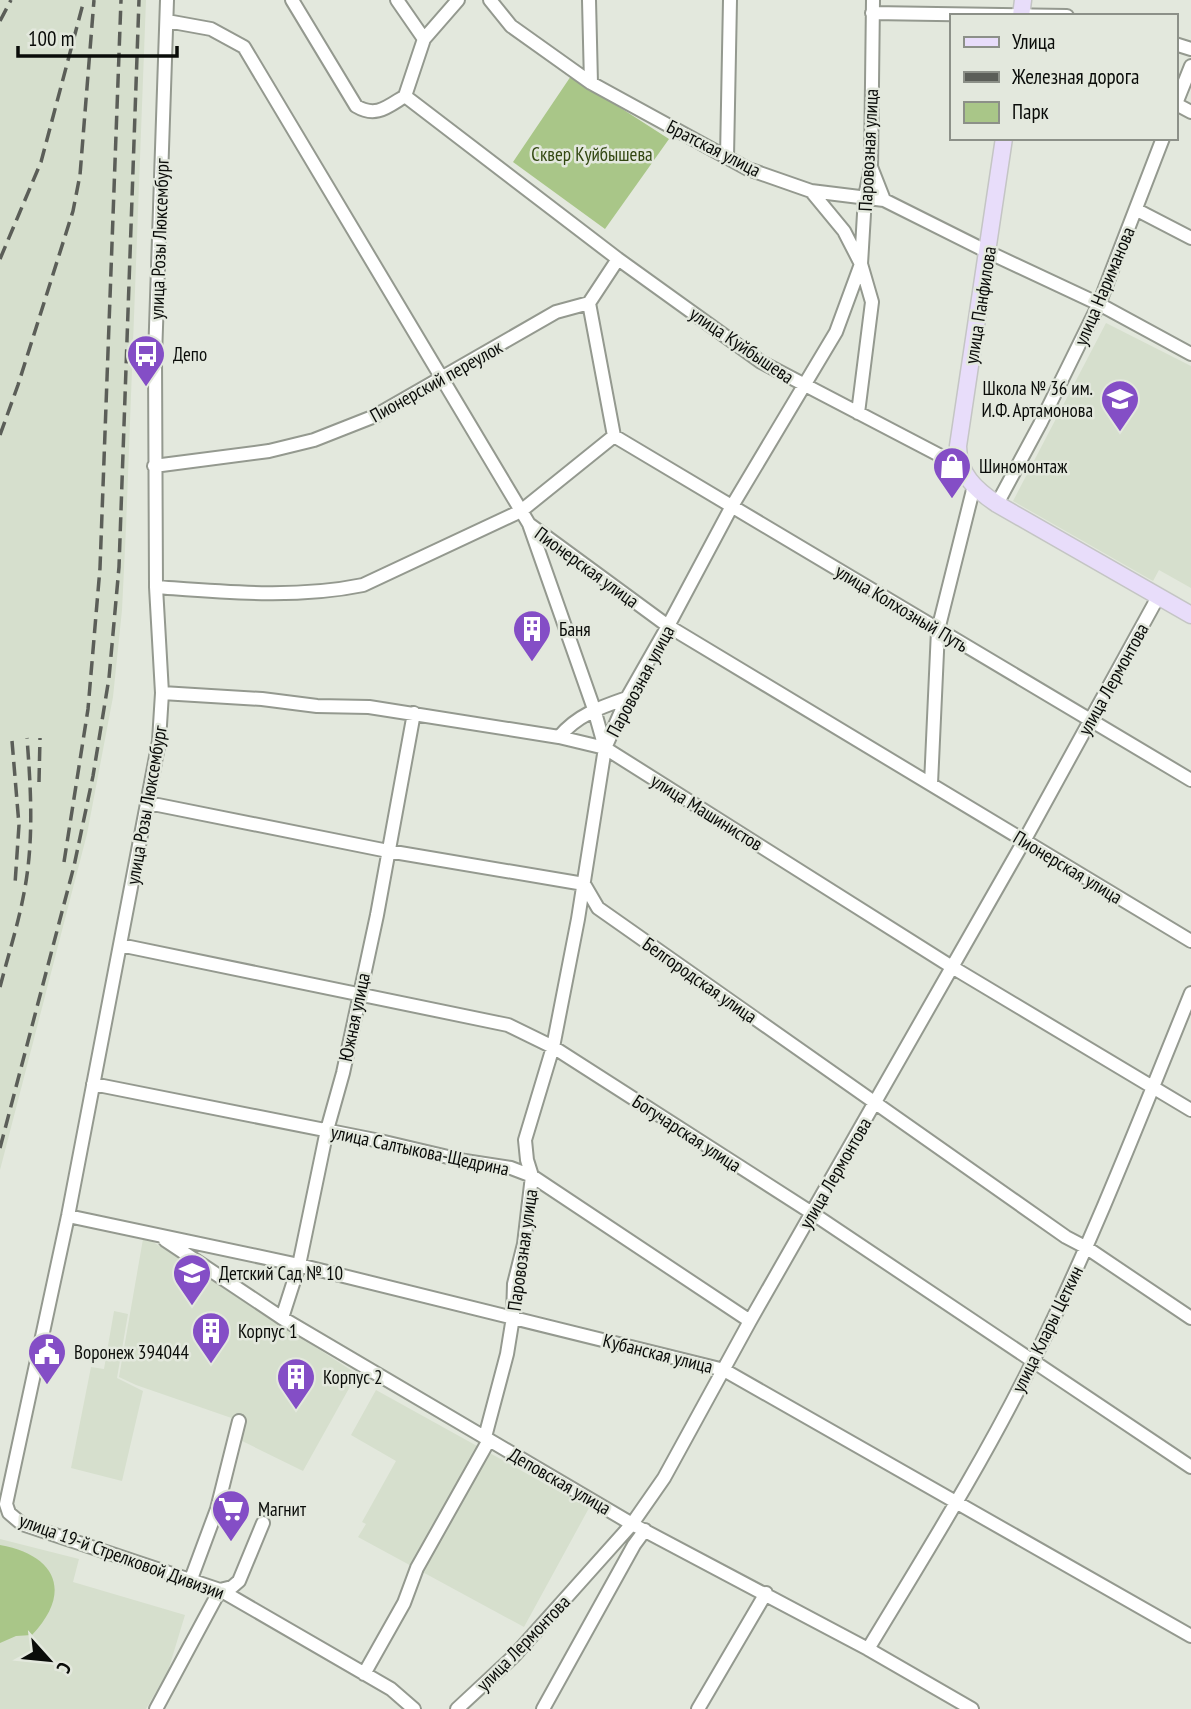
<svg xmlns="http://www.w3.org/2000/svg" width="1191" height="1709" font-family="'PT Sans Narrow',sans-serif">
<rect width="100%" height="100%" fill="#e3e8dd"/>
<path fill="#d6dfcd" d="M 0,0 L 146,0 L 126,528 L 122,610 L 113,697 L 87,834 L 0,1170 Z
M 1106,323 L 1191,366 L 1191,588 L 1159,570 L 1153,581 L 1013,501 Z
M 143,1239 L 150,1240 L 357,1374 L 303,1471 L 240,1440 L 246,1423 L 136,1385 L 119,1377 Z
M 114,1311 L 128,1314 L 117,1378 L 143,1391 L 122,1481 L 71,1468 L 91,1367 L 104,1369 Z
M 376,1390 L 589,1508 L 524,1627 L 358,1537 L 366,1524 L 362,1522 L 396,1461 L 351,1435 Z
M 0,1539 L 79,1559 L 73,1582 L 185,1615 L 168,1671 L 146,1709 L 0,1709 Z"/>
<path fill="#a9c688" d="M 571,76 L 669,139 L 605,229 L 513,162 Z
M 0,1545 C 56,1555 73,1592 32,1635 L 16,1636 L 0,1643 Z"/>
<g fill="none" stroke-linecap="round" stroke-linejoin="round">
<defs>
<path id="minor" d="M 167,0 L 155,357 L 156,587 L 162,693 L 159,741 L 68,1216 L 6,1504 L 9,1513 L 22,1524 L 220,1590 L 391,1689 L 414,1709
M 292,0 L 356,106 C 376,118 387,107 405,96
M 397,0 L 424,39 L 405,96 L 618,259 L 761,362 L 941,456 L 963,471
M 490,0 L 511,26 L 591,83 L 748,169 L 811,191 L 884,200 L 988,252 L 1099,304 L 1191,354
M 589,0 L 591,83
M 872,13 L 1067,16
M 167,21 L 211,29 L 244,47 L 529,524 L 668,626 L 1191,941
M 424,39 L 458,0
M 1175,44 L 1191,49
M 1176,104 L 1191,112
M 1175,106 L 1191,66
M 727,157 L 730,0
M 871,167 L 884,200
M 811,191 L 844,231 L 861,264 L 872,302 L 858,413
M 1137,210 L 1191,238
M 614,436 L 1191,780
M 154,466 L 269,451 L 314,440 L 375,416 L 556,312 L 589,303
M 997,504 L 1040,424 L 1099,304 L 1163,138
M 529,524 L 594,709 L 605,748
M 156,587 C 225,592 295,599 363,585 L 521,511 L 614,436 L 589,303 L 618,259
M 162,693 L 262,699 L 317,706 L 369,707 L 559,737 L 605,748 L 952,967 L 1191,1110
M 559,737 C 577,715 601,707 627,698
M 931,784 L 938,630 L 974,486
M 148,803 L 388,851 L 584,884 L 598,908 L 1066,1237 L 1087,1248 L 1191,1318
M 120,945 L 508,1025 L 553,1047 L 812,1213 L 1191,1467
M 93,1084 L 380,1141 L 465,1161 L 511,1168 L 532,1176 L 750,1321
M 68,1216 L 299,1265 L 724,1370 L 1191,1636
M 165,1240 L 282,1318 L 632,1524 L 868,1649 L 972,1709
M 282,1318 L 299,1265 L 327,1130 L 343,1073 L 377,915 L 414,713
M 485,1437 L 507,1354 L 513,1317 L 514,1284 L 524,1244 L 532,1176 L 527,1160 L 525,1140 L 553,1047 L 578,919 L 605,748 L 627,698 L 668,626 L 732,506 L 836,332 L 861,264 L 865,197 L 871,167 L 873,0
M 191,1579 L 217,1509 L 239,1421
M 868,1649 C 926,1553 985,1459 1034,1359 C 1093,1240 1141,1116 1191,993
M 364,1674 L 404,1603 L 417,1568 L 489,1440
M 156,1709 L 220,1590 L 232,1587 L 239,1581 L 263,1523
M 457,1709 L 514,1656 L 632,1524 L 664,1478 L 750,1321 L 1024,841 L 1158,597
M 543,1709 L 634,1545 L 645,1530
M 698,1709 L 766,1593"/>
<path id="major" d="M 1021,16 L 1023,0
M 1004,138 L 958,446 C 958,474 976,490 997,504 L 1191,615"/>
</defs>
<use href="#minor" stroke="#94998f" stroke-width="16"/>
<use href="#major" stroke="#c4c5c4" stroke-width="19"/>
<use href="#minor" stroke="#fff" stroke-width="12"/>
<use href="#major" stroke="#e8ddfa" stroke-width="16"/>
<path stroke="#5b5e58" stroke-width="3.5" stroke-dasharray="14 7" stroke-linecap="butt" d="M 0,21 L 11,0
M 0,259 L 41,162 L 84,0
M 0,435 L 18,385 L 73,211 L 80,175 L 94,0
M 12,741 L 19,825 L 15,884
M 39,782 L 40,738
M 64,862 L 88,709 L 100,568 L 121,0
M 0,987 C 8,956 18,925 24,893 C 34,842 31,790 27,738
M 0,1148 L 74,866 L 93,776 L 109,678 L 119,567 L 139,0"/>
</g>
<defs>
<symbol id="bus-pin" viewBox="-11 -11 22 30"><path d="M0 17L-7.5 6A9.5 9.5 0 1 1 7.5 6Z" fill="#844ec6" stroke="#e3e8dd"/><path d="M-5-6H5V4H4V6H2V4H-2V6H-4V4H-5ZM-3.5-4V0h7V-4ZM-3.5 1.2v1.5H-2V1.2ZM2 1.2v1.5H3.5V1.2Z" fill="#fff"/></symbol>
<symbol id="school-pin" viewBox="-11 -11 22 30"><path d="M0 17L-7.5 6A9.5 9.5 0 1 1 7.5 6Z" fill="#844ec6" stroke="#e3e8dd"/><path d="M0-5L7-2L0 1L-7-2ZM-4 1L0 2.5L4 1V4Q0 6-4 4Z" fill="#fff"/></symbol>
<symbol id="shop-pin" viewBox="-11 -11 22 30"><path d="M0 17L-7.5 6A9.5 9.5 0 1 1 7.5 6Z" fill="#844ec6" stroke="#e3e8dd"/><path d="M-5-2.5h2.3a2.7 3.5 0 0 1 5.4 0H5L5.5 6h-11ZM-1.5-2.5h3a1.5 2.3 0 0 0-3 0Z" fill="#fff"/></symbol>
<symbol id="building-pin" viewBox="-11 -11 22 30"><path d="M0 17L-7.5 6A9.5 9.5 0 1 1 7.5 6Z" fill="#844ec6" stroke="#e3e8dd"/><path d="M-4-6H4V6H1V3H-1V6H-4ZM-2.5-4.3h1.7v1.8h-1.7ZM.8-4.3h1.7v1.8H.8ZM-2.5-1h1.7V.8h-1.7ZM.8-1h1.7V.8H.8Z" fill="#fff"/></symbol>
<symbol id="civic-pin" viewBox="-11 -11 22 30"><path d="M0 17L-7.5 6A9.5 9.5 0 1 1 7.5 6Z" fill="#844ec6" stroke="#e3e8dd"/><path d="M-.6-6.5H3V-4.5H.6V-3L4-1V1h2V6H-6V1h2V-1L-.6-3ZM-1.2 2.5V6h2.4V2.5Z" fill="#fff"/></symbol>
<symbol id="supermarket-pin" viewBox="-11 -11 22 30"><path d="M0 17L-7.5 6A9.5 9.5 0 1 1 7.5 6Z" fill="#844ec6" stroke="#e3e8dd"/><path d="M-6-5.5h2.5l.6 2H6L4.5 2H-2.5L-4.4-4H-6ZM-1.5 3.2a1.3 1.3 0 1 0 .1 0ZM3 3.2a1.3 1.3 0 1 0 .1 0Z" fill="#fff"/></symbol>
</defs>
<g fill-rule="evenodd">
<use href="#bus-pin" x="124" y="332" width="44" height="60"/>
<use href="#school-pin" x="1098" y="377" width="44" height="60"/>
<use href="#shop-pin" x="930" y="444" width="44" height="60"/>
<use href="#building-pin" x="510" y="607" width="44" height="60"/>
<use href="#school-pin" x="170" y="1251" width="44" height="60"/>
<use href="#building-pin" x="189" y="1309" width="44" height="60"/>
<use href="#civic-pin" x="25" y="1330" width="44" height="60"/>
<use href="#building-pin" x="274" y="1355" width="44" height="60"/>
<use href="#supermarket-pin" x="209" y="1487" width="44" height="60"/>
</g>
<g text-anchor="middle" stroke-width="5" stroke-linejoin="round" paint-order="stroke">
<g font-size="19" fill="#0a0c09" stroke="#e3e8dd">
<text transform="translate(714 148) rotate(27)" y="7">Братская улица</text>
<text transform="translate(868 150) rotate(-87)" y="7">Паровозная улица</text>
<text transform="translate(159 239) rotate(-88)" y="7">улица Розы Люксембург</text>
<text transform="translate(1104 286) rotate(-67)" y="7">улица Нариманова</text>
<text transform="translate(980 305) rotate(-81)" y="7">улица Панфилова</text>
<text transform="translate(742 345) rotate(34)" y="7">улица Куйбышева</text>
<text transform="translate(436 381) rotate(-29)" y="7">Пионерский переулок</text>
<text transform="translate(587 567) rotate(36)" y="7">Пионерская улица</text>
<text transform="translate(902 608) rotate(31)" y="7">улица Колхозный Путь</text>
<text transform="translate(1113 679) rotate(-61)" y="7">улица Лермонтова</text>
<text transform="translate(640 681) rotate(-62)" y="7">Паровозная улица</text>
<text transform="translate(146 805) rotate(-80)" y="7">улица Розы Люксембург</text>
<text transform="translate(707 812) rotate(32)" y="7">улица Машинистов</text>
<text transform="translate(1068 867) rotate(31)" y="7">Пионерская улица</text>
<text transform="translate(700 980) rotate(35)" y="7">Белгородская улица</text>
<text transform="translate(354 1017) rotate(-78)" y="7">Южная улица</text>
<text transform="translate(687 1133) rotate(33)" y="7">Богучарская улица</text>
<text transform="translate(420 1150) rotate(12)" y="7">улица Салтыкова-Щедрина</text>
<text transform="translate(835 1173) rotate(-60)" y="7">улица Лермонтова</text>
<text transform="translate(522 1250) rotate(-82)" y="7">Паровозная улица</text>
<text transform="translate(1047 1329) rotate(-64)" y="7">улица Клары Цеткин</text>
<text transform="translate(658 1353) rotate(14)" y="7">Кубанская улица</text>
<text transform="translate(560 1481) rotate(30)" y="7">Деповская улица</text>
<text transform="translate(122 1556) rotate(20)" y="7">улица 19-й Стрелковой Дивизии</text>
<text transform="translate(523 1643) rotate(-46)" y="7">улица Лермонтова</text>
</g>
<g font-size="19" fill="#324711" stroke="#e3e8dd">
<text x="592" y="161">Сквер Куйбышева</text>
</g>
<g font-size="19" fill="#0a0c09" stroke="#e3e8dd" text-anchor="start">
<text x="173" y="361">Депо</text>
<text x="1093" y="395" text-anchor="end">Школа № 36 им.<tspan x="1093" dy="22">И.Ф. Артамонова</tspan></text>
<text x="979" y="473">Шиномонтаж</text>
<text x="559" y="636">Баня</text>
<text x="219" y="1280">Детский Сад № 10</text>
<text x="238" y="1338">Корпус 1</text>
<text x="74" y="1359">Воронеж 394044</text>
<text x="323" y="1384">Корпус 2</text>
<text x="258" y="1516">Магнит</text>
</g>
</g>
<rect x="950" y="14" width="228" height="126" fill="#e3e8dd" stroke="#8c9088" stroke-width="2"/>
<rect x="964" y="37" width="35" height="10" fill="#e8ddfa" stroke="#8c9088" stroke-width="2"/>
<text x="1012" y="49" font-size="21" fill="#0a0c09">Улица</text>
<rect x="964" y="72" width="35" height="10" fill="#5b5e58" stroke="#8c9088" stroke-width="2"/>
<text x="1012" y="84" font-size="21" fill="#0a0c09">Железная дорога</text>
<rect x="964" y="102" width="35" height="21" fill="#a9c688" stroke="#8c9088" stroke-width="2"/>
<text x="1012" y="119" font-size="21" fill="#0a0c09">Парк</text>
<g transform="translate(49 1660) rotate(117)" stroke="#e3e8dd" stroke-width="5" paint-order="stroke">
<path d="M0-5L12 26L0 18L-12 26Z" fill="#0a0c09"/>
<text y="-10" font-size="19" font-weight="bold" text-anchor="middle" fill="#0a0c09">С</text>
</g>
<path d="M18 46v10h159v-10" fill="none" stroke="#0a0c09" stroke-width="3.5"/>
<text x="28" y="46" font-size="21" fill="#0a0c09" stroke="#e3e8dd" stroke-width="5" paint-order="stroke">100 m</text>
</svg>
